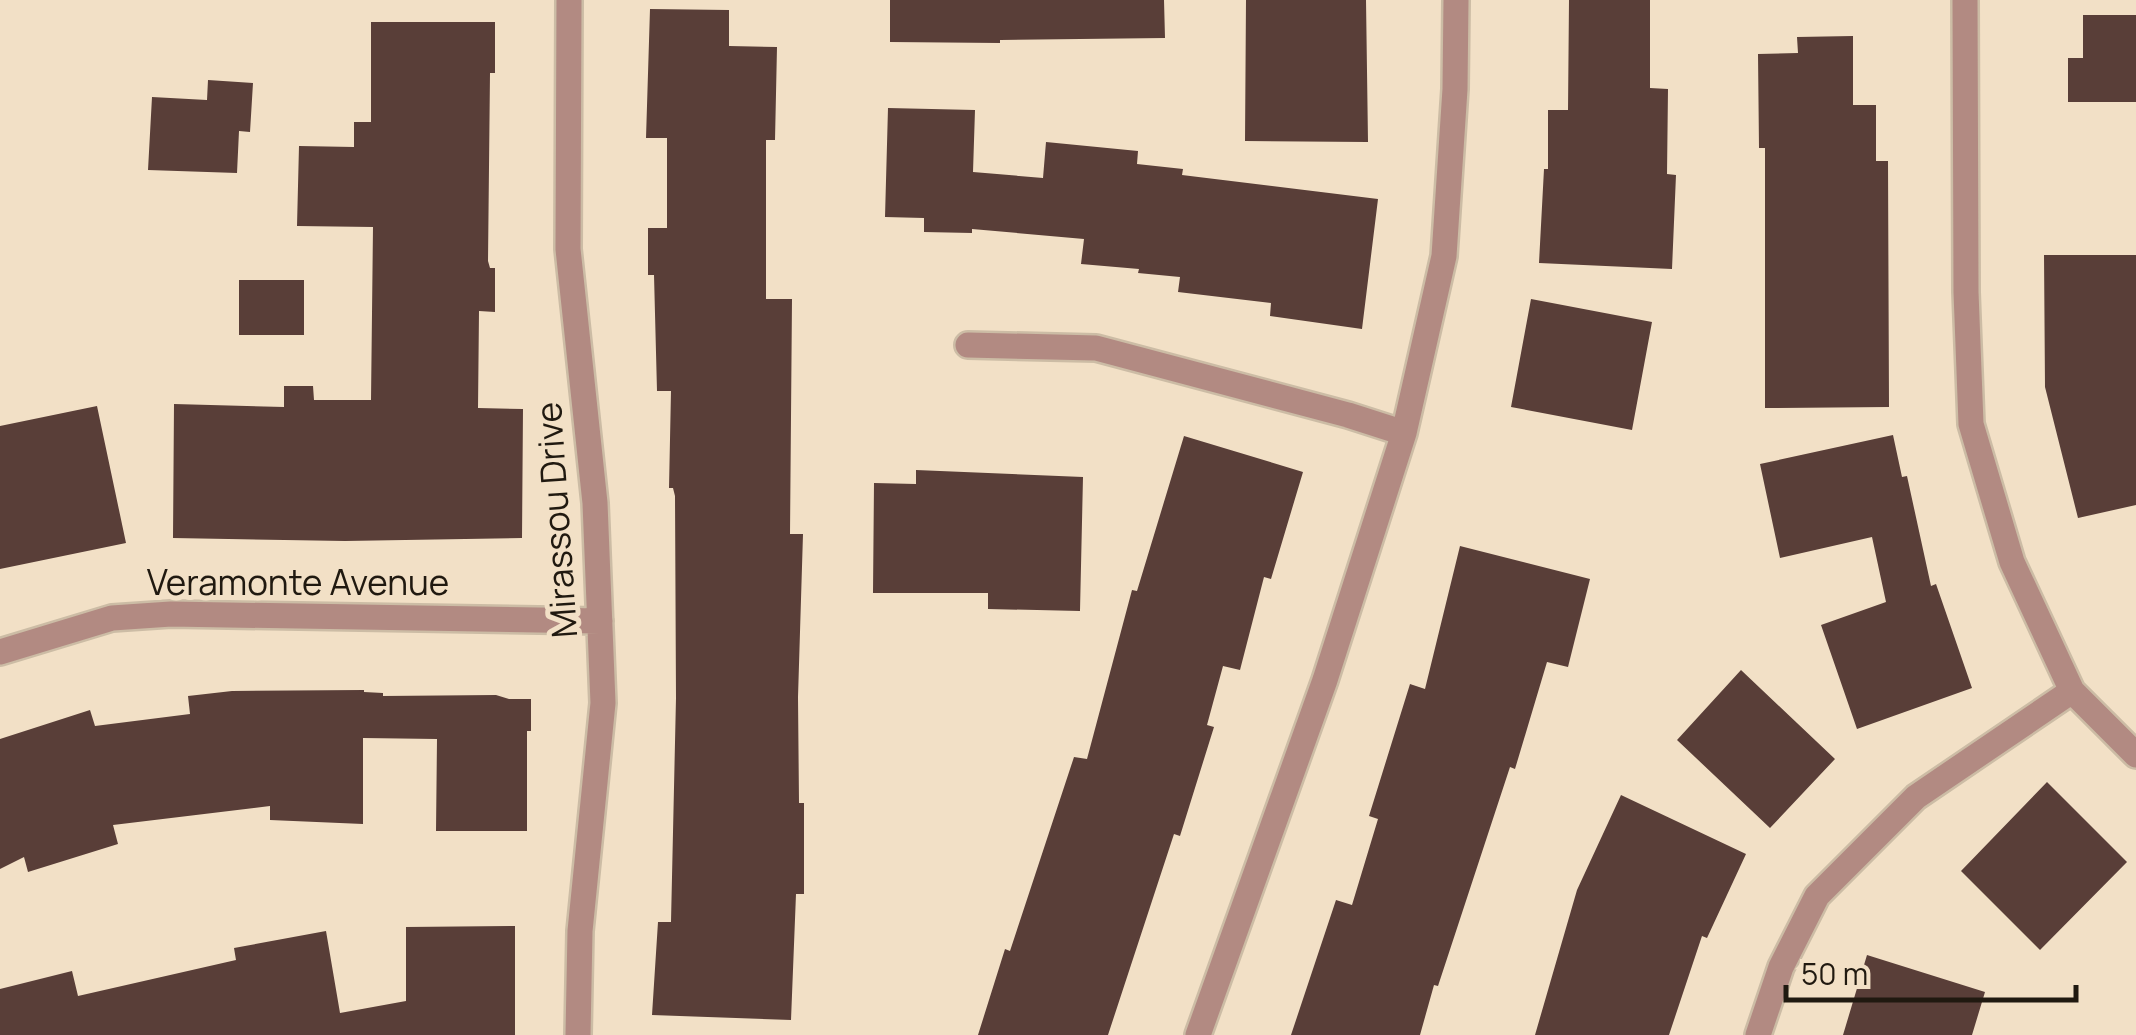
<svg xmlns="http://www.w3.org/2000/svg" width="2136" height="1035" font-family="Manrope,sans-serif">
<rect width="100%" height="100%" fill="#f2e0c6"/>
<path fill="#593e38" d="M 890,0 L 1164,0 L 1165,38 L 1000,40 L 1000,43 L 890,42 Z
M 1246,0 L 1366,0 L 1368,142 L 1245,141 Z
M 1569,0 L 1650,0 L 1650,88 L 1668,89 L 1667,174 L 1676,175 L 1672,269 L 1539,263 L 1544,169 L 1548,169 L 1548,110 L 1568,110 Z
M 650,9 L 729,10 L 729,46 L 777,47 L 775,140 L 766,140 L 766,299 L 792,299 L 790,534 L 803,534 L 798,697 L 799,803 L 804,803 L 804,894 L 796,894 L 791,1020 L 652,1015 L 658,922 L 671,922 L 676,698 L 675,496 L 673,488 L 669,488 L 671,391 L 657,391 L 654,275 L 648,275 L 648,228 L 667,228 L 667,138 L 646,138 Z
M 2083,15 L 2136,15 L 2136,102 L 2068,102 L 2068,58 L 2083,58 Z
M 371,22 L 495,22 L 495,73 L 490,73 L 488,261 L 490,268 L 495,268 L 495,312 L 479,311 L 478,408 L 523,409 L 522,538 L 345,541 L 173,538 L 174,404 L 284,407 L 284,386 L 313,386 L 314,400 L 371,400 L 373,227 L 297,226 L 299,146 L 354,147 L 354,122 L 371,122 Z
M 1853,36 L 1853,105 L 1876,105 L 1876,161 L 1888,161 L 1889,407 L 1765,408 L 1765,148 L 1759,148 L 1758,54 L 1798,53 L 1797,37 Z
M 208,80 L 253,83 L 250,132 L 239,131 L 237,173 L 148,170 L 152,97 L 207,100 Z
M 888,108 L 975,110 L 973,172 L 1043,178 L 1046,142 L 1138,151 L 1137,164 L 1183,169 L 1182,175 L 1378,199 L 1362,329 L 1270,316 L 1271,303 L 1178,292 L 1180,277 L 1138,273 L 1139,269 L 1081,264 L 1084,239 L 972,229 L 972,233 L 924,232 L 924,218 L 885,217 Z
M 2044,255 L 2136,255 L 2136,505 L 2078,518 L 2045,387 Z
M 239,280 L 304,280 L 304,335 L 239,335 Z
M 1531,299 L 1652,322 L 1632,430 L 1511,407 Z
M 97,406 L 126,543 L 0,569 L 0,426 Z
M 1893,435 L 1902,477 L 1907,476 L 1931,586 L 1936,584 L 1972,688 L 1857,729 L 1821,625 L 1886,602 L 1872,537 L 1780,558 L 1760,464 Z
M 1184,436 L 1303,472 L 1271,579 L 1264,577 L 1240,670 L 1223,666 L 1207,725 L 1214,727 L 1180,836 L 1174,834 L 1108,1035 L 978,1035 L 1005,949 L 1010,951 L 1074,757 L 1087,759 L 1132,590 L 1137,591 Z
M 916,470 L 1083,477 L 1080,611 L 988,609 L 988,593 L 873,593 L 874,483 L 916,484 Z
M 1460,546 L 1590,579 L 1568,667 L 1547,662 L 1515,769 L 1510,767 L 1438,986 L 1434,985 L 1420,1035 L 1291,1035 L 1336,900 L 1352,905 L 1378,819 L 1369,816 L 1410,684 L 1425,689 Z
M 1741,670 L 1835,759 L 1770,828 L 1677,740 Z
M 364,690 L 364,692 L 383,693 L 383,696 L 496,695 L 509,699 L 531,699 L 531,731 L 527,731 L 527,831 L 436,831 L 437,739 L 363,738 L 363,824 L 270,820 L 270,806 L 113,825 L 118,844 L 28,872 L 24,857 L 0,869 L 0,739 L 90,710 L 95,726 L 190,714 L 188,696 L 232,691 Z
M 2047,782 L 2127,862 L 2040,950 L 1961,871 Z
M 1621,795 L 1746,854 L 1707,938 L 1702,936 L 1669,1035 L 1535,1035 L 1577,890 Z
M 515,926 L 515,1035 L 0,1035 L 0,989 L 72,971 L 78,996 L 236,960 L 234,948 L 326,931 L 340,1013 L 406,1001 L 406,927 Z
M 1867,955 L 1985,992 L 1972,1035 L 1843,1035 Z"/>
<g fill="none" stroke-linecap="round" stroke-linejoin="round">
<defs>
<path id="minor" d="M 569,0 L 568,249 L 595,503 L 603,703 L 580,931 L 578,1035
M 1965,0 L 1966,292 L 1971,424 L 2012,562 L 2072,691
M 968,345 L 1096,348 L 1348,415 L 1404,433
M 0,652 L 112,618 L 171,614 L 600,621
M 1198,1035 L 1325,680 L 1404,433 L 1444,256 L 1455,89 L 1456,0
M 1758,1035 L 1781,967 L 1817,896 L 1916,797 L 2072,691 L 2136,755"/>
</defs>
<use href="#minor" stroke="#ccbca5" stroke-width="30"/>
<use href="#minor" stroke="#b28a82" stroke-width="25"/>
</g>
<g text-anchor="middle" stroke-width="10" stroke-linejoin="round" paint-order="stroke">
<g font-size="35" fill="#201910" stroke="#f2e0c6">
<text transform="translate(557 520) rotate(-94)" y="12">Mirassou Drive</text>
<text x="298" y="595">Veramonte Avenue</text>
</g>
</g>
<path d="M1786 985v15h290v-15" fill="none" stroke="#201910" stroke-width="5"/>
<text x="1801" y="985" font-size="30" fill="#201910" stroke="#f2e0c6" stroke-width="8" paint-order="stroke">50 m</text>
</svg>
